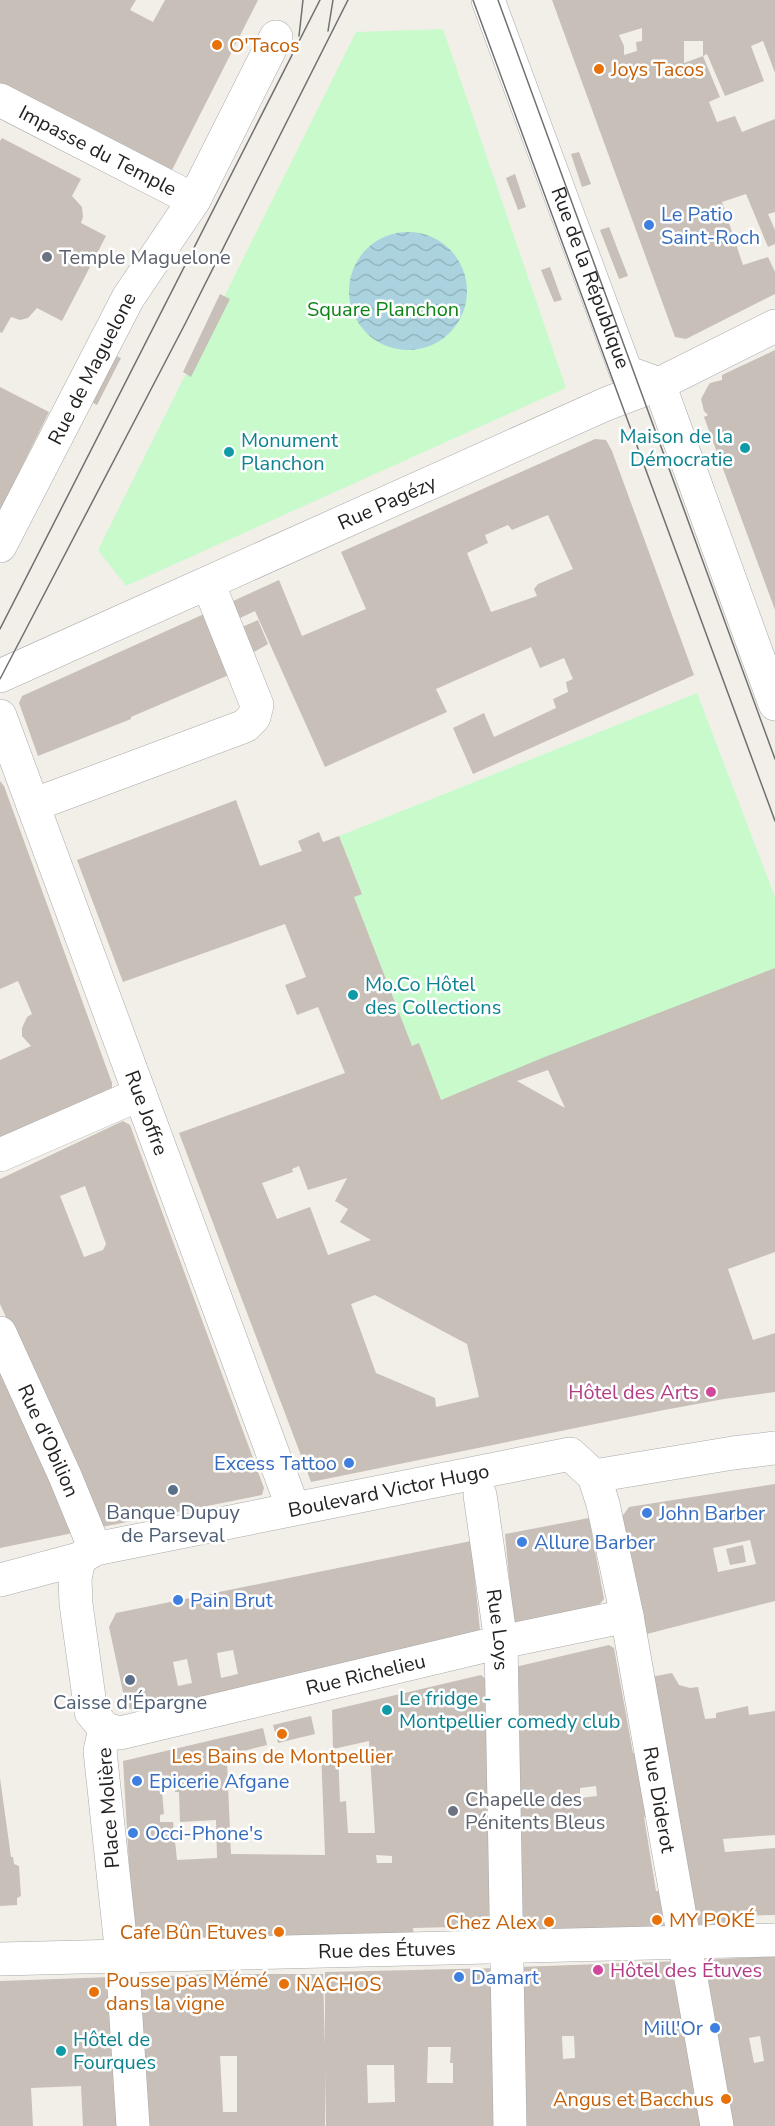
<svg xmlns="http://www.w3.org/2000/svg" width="775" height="2126" font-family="'Nunito Sans',sans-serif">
<defs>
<pattern id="water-waves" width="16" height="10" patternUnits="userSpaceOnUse" patternTransform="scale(1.5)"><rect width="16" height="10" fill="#aad3df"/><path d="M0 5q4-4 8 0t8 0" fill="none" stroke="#92b5bf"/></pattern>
</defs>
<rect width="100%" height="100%" fill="#f2efe9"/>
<path fill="#c8facc" d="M 443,29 L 566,388 L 126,586 L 98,550 L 356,32 Z
M 697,693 L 775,897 L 775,968 L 441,1100 L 419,1044 L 412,1046 L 354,897 L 362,893 L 339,836 Z"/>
<path fill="url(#water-waves)" d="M349 291a59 59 0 1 1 118 0a59 59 0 1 1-118 0Z"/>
<path fill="#c7bfb8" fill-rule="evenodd" d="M 0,0 L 136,0 L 130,10 L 153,22 L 165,0 L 258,0 L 169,176 L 0,86 Z
M 552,0 L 775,0 L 775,73 L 763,41 L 751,46 L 764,81 L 725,96 L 707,54 L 703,56 L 720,97 L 709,102 L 717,122 L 735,116 L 742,132 L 775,119 L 775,212 L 768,214 L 775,230 L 775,244 L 768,247 L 746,194 L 722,202 L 743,265 L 768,257 L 775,272 L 775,294 L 686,339 L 675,337 ZM 642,28 L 642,41 L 636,42 L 637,51 L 624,55 L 624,46 L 619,35 ZM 684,41 L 703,41 L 703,56 L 684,63 Z
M 2,138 L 81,179 L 72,196 L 82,207 L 83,217 L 81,223 L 106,236 L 62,321 L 37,308 L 28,318 L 20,320 L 11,317 L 2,333 L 0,332 L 0,141 Z
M 579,152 L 591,184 L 582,187 L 571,154 Z
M 515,174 L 526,207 L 518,210 L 506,178 Z
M 609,227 L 628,276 L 619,279 L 600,230 Z
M 550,267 L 562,300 L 554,302 L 541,270 Z
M 220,294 L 230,299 L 191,377 L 183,372 Z
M 775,350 L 775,610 L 704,417 L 708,415 L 704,411 L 701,399 L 708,386 L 710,383 L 722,380 L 722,375 Z
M 114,355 L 121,358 L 97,405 L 89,401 Z
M 0,387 L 49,412 L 0,511 Z
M 595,439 L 606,440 L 612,451 L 694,675 L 473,774 L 453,728 L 484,713 L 494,737 L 556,708 L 553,699 L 568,692 L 566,682 L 573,679 L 564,658 L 540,668 L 531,647 L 436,689 L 447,712 L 325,767 L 255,611 L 238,619 L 231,602 L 279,580 L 302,636 L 366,609 L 341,552 ZM 548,515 L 573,569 L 538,584 L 534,589 L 537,596 L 491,612 L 467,553 L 488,543 L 485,535 L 508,525 L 512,530 Z
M 204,614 L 231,674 L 131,717 L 131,719 L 38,756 L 19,703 L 22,696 Z
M 258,620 L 268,644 L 254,652 L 242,627 Z
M 0,781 L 4,786 L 112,1083 L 112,1088 L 0,1141 L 0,1060 L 31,1046 L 22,1036 L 22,1028 L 27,1017 L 32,1014 L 18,981 L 0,989 Z
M 236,800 L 260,866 L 302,851 L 298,841 L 319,832 L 323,842 L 339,836 L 362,894 L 354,897 L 412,1046 L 419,1043 L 441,1100 L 542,1058 L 775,968 L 775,1252 L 728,1269 L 753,1340 L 775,1333 L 775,1392 L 724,1399 L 664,1410 L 311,1482 L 179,1133 L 345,1073 L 318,1007 L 297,1015 L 285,985 L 306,977 L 285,924 L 123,982 L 77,860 ZM 548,1070 L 565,1108 L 517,1081 ZM 299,1166 L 308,1190 L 347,1178 L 335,1201 L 348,1209 L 340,1222 L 371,1240 L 328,1255 L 310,1207 L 277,1219 L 262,1183 L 293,1172 L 292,1169 ZM 375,1295 L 467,1344 L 479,1397 L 436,1407 L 435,1398 L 376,1373 L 351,1304 Z
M 123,1121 L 130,1125 L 264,1488 L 262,1495 L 102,1527 L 0,1304 L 0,1179 ZM 85,1186 L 106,1244 L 103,1250 L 84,1257 L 60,1196 Z
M 0,1358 L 73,1533 L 0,1548 Z
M 775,1484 L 775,1601 L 643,1635 L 621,1518 L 629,1507 ZM 750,1540 L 756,1564 L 718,1572 L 713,1548 Z
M 589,1518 L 604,1599 L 600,1604 L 516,1624 L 513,1621 L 505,1534 Z
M 471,1541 L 480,1630 L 477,1634 L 140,1715 L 126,1706 L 109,1627 L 116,1613 ZM 233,1650 L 238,1674 L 221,1678 L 217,1653 ZM 187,1659 L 192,1683 L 178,1686 L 173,1662 Z
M 743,1545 L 746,1562 L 730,1565 L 726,1549 Z
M 609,1645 L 614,1648 L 633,1753 L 644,1752 L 654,1816 L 644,1817 L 656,1891 L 667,1890 L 671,1926 L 516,1933 L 515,1667 ZM 596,1786 L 597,1796 L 580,1798 L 580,1788 Z
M 672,1673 L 679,1685 L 690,1688 L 698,1687 L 705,1719 L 716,1718 L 716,1713 L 748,1706 L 749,1715 L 775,1711 L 775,1835 L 723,1839 L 725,1852 L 775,1848 L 775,1915 L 738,1916 L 739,1924 L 695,1925 L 650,1677 Z
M 481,1675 L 488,1681 L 496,1926 L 413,1928 L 414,1936 L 141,1941 L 133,1934 L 123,1761 L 263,1728 L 267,1745 L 232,1754 L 227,1761 L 231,1854 L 325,1855 L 321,1751 L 338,1751 L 340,1802 L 346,1801 L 348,1833 L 375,1833 L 369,1741 L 333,1749 L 332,1710 ZM 161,1780 L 174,1780 L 175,1792 L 179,1792 L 180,1822 L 216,1820 L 217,1858 L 177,1860 L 173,1822 L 160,1822 L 160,1815 L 164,1814 ZM 376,1855 L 392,1856 L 392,1863 L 377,1863 Z
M 311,1716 L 315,1734 L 278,1743 L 273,1725 Z
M 0,1778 L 11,1857 L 13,1857 L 14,1864 L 19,1866 L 21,1896 L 17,1898 L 17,1905 L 0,1906 Z
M 775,1956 L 775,2126 L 726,2126 L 704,1960 ZM 760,2036 L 764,2061 L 754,2063 L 749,2038 Z
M 682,1961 L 706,2126 L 517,2126 L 519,1967 ZM 562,2036 L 574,2036 L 575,2058 L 563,2059 ZM 654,2092 L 656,2109 L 642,2111 L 640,2093 Z
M 500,1968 L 500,2126 L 326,2126 L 325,2070 L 325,2126 L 140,2126 L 130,1978 L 207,1974 L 323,1974 L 325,2047 L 325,1972 ZM 428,2047 L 451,2047 L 450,2063 L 453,2063 L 453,2083 L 427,2083 ZM 220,2056 L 237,2056 L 237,2112 L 223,2112 ZM 367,2065 L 394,2065 L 395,2102 L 368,2103 Z
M 112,1977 L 126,2126 L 83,2126 L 81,2086 L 31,2088 L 33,2126 L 0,2126 L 0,1981 Z"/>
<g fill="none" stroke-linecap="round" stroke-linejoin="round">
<defs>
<g id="minor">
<path id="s1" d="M 488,0 L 626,372 L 659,384"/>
<path id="s2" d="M 0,100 L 194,200"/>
<path d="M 659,384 L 775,704"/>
<path id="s3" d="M 0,546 L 128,298 L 194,200 L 276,37"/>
<path id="s4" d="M 0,676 L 606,404 L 659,384 L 775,326"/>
<path id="s5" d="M 0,716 L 293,1508"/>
<path d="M 33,805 L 245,726 L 254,717 L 257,705 L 208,583"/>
<path d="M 0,1155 L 140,1094"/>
<path id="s6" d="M 0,1333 L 65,1476 L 95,1549"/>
<path d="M 594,1476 L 733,1453 L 775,1448"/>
<path id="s7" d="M 480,1495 L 501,1642 L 510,2126"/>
<path d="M 79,1559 L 75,1579 L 76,1604 L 91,1712 L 105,1729"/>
<path id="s8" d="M 0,1580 L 79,1559 L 95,1549 L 570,1454 L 594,1476 L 603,1504 L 627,1616 L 717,2126"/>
<path id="s9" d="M 105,1729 L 120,1733 L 501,1642 L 627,1616"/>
<path d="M 105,1729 L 100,1751 L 122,1956 L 133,2126"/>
<path id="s10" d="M 0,1959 L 775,1940"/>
</g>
</defs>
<use href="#minor" stroke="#a9a9a9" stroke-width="34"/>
<use href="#minor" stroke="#fff" stroke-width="33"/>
<path stroke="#707070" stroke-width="1.5" d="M 473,0 L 775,821
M 498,0 L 775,759
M 328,31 L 333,0
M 299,36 L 303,0
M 0,629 L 320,0
M 0,679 L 185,324 L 348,0"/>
</g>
<g fill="#e8710a" stroke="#fff" stroke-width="2">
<circle cx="217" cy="45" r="6"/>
<circle cx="599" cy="69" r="6"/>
<circle cx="282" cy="1734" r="6"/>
<circle cx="657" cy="1920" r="6"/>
<circle cx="549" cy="1922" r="6"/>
<circle cx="279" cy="1932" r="6"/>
<circle cx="284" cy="1984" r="6"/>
<circle cx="94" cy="1992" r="6"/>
<circle cx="726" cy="2099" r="6"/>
</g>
<g fill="#3f7fe0" stroke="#fff" stroke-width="2">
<circle cx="649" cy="225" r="6"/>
<circle cx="349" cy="1463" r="6"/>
<circle cx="647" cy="1513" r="6"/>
<circle cx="522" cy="1542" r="6"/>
<circle cx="178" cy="1600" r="6"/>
<circle cx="137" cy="1781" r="6"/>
<circle cx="133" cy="1833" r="6"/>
<circle cx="459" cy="1977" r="6"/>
<circle cx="715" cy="2028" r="6"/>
</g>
<g fill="#6b7280" stroke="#fff" stroke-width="2">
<circle cx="47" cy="257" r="6"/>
<circle cx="453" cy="1811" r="6"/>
</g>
<g fill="#0f9aa8" stroke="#fff" stroke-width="2">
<circle cx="745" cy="448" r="6"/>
<circle cx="229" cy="452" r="6"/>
<circle cx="353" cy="995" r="6"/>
<circle cx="387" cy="1710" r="6"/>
<circle cx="61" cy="2051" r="6"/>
</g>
<g fill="#d1479c" stroke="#fff" stroke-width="2">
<circle cx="711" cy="1392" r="6"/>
<circle cx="598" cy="1970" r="6"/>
</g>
<g fill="#5c6f8a" stroke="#fff" stroke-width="2">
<circle cx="173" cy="1490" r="6"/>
<circle cx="130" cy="1680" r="6"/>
</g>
<g text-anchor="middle" stroke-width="5" stroke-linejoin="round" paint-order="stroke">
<g font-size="20" fill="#c56008" stroke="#fff" text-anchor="start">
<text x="229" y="52">O'Tacos</text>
<text x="611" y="76">Joys Tacos</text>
<text x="282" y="1763" text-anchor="middle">Les Bains de Montpellier</text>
<text x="669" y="1927">MY POKÉ</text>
<text x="537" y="1929" text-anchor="end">Chez Alex</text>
<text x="267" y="1939" text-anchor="end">Cafe Bûn Etuves</text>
<text x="106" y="1987">Pousse pas Mémé<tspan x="106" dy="23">dans la vigne</tspan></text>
<text x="296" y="1991">NACHOS</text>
<text x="714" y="2106" text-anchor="end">Angus et Bacchus</text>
</g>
<g font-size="20" fill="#222" stroke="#fff">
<text dy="7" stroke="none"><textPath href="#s2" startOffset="110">Impasse du Temple</textPath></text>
<text dy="7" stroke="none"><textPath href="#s1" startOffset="296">Rue de la République</textPath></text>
<text dy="7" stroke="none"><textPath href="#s3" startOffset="200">Rue de Maguelone</textPath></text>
<text dy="7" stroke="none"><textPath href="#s4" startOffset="424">Rue Pagézy</textPath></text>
<text dy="7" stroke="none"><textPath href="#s5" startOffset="423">Rue Joffre</textPath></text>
<text dy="7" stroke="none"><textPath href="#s6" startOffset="118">Rue d'Obilion</textPath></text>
<text dy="7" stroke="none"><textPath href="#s8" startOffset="400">Boulevard Victor Hugo</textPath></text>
<text dy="7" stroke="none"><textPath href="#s7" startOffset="136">Rue Loys</textPath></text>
<text dy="7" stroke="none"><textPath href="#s9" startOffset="268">Rue Richelieu</textPath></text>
<text dy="7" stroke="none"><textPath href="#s8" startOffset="948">Rue Diderot</textPath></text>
<text transform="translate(108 1808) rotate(-94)" y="7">Place Molière</text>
<text dy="7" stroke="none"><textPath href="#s10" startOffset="387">Rue des Étuves</textPath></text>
</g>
<g font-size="20" fill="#366cbe" stroke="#fff" text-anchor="start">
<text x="661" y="221">Le Patio<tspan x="661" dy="23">Saint-Roch</tspan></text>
<text x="337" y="1470" text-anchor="end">Excess Tattoo</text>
<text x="659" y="1520">John Barber</text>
<text x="534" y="1549">Allure Barber</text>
<text x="190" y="1607">Pain Brut</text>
<text x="149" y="1788">Epicerie Afgane</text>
<text x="145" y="1840">Occi-Phone's</text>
<text x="471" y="1984">Damart</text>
<text x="703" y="2035" text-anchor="end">Mill'Or</text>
</g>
<g font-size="20" fill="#5b616d" stroke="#fff" text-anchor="start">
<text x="59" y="264">Temple Maguelone</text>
<text x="465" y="1806">Chapelle des<tspan x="465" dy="23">Pénitents Bleus</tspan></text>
</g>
<g font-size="20" fill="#0c8416" stroke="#fff">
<text x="383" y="316">Square Planchon</text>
</g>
<g font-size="20" fill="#0d838f" stroke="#fff" text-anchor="start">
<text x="733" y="443" text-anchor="end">Maison de la<tspan x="733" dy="23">Démocratie</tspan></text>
<text x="241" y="447">Monument<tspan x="241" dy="23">Planchon</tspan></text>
<text x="365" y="991">Mo.Co Hôtel<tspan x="365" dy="23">des Collections</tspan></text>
<text x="399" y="1705">Le fridge -<tspan x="399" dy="23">Montpellier comedy club</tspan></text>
<text x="73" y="2046">Hôtel de<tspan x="73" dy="23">Fourques</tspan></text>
</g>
<g font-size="20" fill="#b23c85" stroke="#fff" text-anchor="end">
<text x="699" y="1399">Hôtel des Arts</text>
<text x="610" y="1977" text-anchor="start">Hôtel des Étuves</text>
</g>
<g font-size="20" fill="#4e5e75" stroke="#fff">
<text x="173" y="1519">Banque Dupuy<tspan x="173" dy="23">de Parseval</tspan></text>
<text x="130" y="1709">Caisse d'Épargne</text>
</g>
</g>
</svg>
